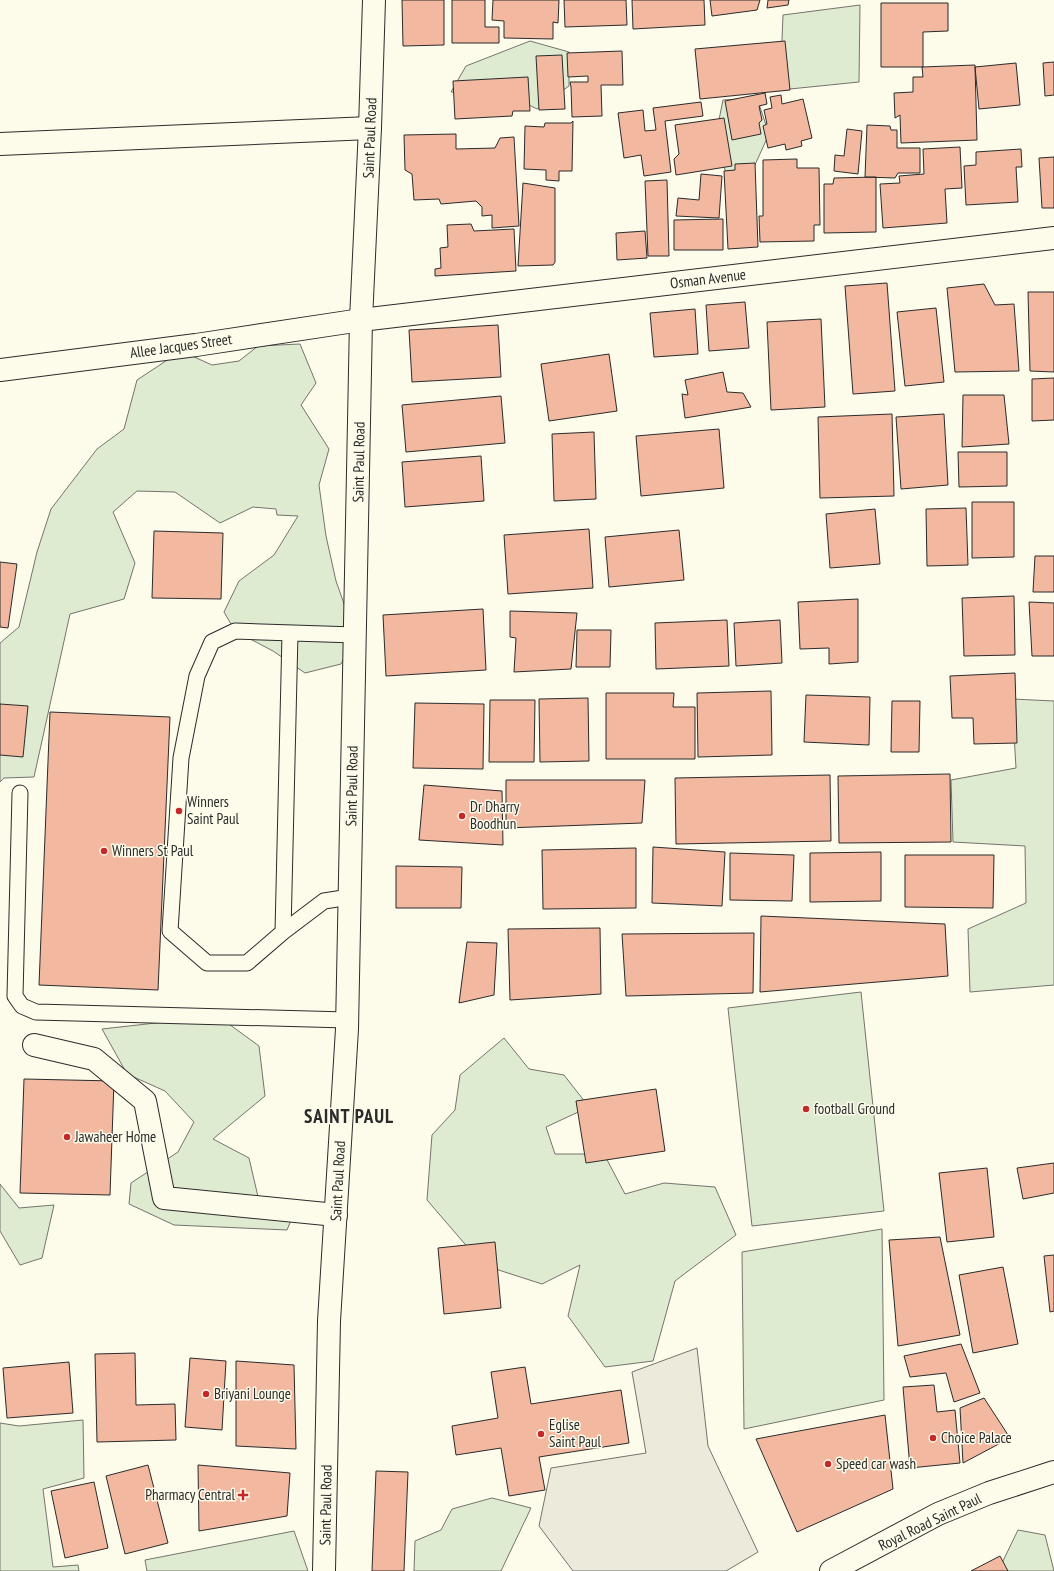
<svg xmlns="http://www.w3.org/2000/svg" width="1054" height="1571" font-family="'PT Sans Narrow',sans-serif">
<rect width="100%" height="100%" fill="#fdfbea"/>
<path fill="#deebd1" stroke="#74746e" d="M 860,5 L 859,82 L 780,90 L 783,15 Z
M 530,41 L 569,52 L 569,86 L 537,109 L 511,96 L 451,92 L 466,66 Z
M 757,98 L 769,134 L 754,167 L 726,172 L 714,144 L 723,100 Z
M 300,344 L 316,383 L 301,405 L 329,449 L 319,485 L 326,536 L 336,581 L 355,635 L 341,664 L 305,673 L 273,651 L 235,631 L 224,612 L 239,581 L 274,555 L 298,516 L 277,515 L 276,509 L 253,507 L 220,523 L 175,492 L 137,491 L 113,512 L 135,563 L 124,599 L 70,614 L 34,777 L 4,778 L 0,782 L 0,643 L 19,627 L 37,552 L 51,509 L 97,449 L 124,429 L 137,380 L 181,351 L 212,365 L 239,361 L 258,346 Z
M 1012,699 L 1054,701 L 1054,985 L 970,992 L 968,929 L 1026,903 L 1025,846 L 953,842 L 951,780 L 1016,768 Z
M 861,992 L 884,1211 L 752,1226 L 728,1008 Z
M 218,1016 L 259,1046 L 265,1096 L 213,1139 L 249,1158 L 259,1201 L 292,1218 L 287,1230 L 174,1225 L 129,1204 L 131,1183 L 178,1152 L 194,1122 L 165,1091 L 127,1074 L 102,1029 Z
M 504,1038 L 529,1069 L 564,1075 L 589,1107 L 546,1127 L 555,1154 L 604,1154 L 625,1194 L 664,1183 L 715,1187 L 736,1235 L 675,1281 L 653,1361 L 605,1367 L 568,1316 L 580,1265 L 542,1284 L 483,1265 L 427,1200 L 432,1135 L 455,1110 L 460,1075 Z
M 0,1184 L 19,1208 L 54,1205 L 42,1258 L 20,1265 L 0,1231 Z
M 882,1229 L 884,1400 L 744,1429 L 742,1252 Z
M 83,1420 L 84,1478 L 43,1489 L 53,1567 L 78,1565 L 79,1571 L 0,1571 L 0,1423 L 19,1426 Z
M 492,1498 L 531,1508 L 501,1571 L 414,1571 L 415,1541 L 441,1530 L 452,1509 Z
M 1018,1530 L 1045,1535 L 1054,1571 L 1004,1571 L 1002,1563 Z
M 294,1531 L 308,1571 L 147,1571 L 145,1560 Z"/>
<path fill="#eceadb" stroke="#74746e" d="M 697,1348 L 708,1446 L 758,1552 L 726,1571 L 573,1571 L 539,1526 L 551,1468 L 646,1453 L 632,1372 Z"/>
<path fill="#f2b8a0" stroke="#2b2b2b" d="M 402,0 L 444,0 L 444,45 L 403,46 Z
M 452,0 L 485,0 L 485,27 L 499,27 L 499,43 L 452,43 Z
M 493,0 L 559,0 L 558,23 L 553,22 L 553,39 L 504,38 L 504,21 L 492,20 Z
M 564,0 L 626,0 L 627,25 L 565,27 Z
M 632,0 L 704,0 L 705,25 L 633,29 Z
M 710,0 L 760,0 L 757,10 L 712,16 Z
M 768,0 L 789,0 L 788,5 L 767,8 Z
M 881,3 L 948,3 L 948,31 L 923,32 L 923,67 L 881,67 Z
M 785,41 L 790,90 L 700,99 L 695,49 Z
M 622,51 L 623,85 L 601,85 L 602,116 L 572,117 L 571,87 L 570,82 L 588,82 L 588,76 L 568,77 L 567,53 Z
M 562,55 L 565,109 L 539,110 L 536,56 Z
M 1054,62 L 1054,95 L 1045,96 L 1043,63 Z
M 1016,63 L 1020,105 L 979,109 L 975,67 Z
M 975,65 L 977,140 L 901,143 L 900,115 L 895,118 L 894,93 L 913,92 L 913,77 L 923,77 L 922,67 Z
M 528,77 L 530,111 L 513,111 L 512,116 L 455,119 L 453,81 Z
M 765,93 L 767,104 L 759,106 L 762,120 L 759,123 L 761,134 L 732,140 L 725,101 Z
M 781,95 L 782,104 L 803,99 L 812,138 L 801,141 L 802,146 L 786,150 L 785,144 L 768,148 L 763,126 L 767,124 L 764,110 L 772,108 L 770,97 Z
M 701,102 L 703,116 L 665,121 L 671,172 L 644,176 L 641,155 L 624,158 L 618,113 L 643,110 L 645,131 L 656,130 L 653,108 Z
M 724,118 L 732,166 L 676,175 L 674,159 L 679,154 L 675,125 Z
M 573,121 L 572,171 L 559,171 L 559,181 L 546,180 L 546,170 L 524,169 L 525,126 L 544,127 L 545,123 L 571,123 Z
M 867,125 L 890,126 L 891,130 L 897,130 L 897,148 L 920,148 L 920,173 L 898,173 L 895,178 L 865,177 Z
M 847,129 L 862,131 L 858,174 L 834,171 L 835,155 L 844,156 Z
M 456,134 L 456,149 L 495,148 L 500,138 L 514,137 L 519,226 L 492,228 L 492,215 L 482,216 L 482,207 L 476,201 L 441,204 L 439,199 L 414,200 L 412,174 L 405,170 L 404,135 Z
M 960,147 L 962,188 L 945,189 L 947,223 L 883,228 L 880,184 L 900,183 L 899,176 L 924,174 L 923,149 Z
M 1021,149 L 1022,167 L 1016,167 L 1018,202 L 966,205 L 964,166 L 976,165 L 976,152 Z
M 1054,157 L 1054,208 L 1042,208 L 1039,158 Z
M 797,159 L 797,168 L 819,168 L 820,225 L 814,225 L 814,241 L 760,242 L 759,216 L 763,216 L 763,160 Z
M 755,163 L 758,247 L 728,249 L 724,171 L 735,170 L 735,164 Z
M 701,174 L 722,176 L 719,218 L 676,216 L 678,198 L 699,200 Z
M 876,177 L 876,232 L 824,233 L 824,184 L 833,184 L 834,178 Z
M 667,180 L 669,256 L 648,256 L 645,181 Z
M 523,183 L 555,188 L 555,262 L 553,265 L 518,266 Z
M 723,219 L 723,250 L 674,250 L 674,220 Z
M 471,224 L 474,231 L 514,229 L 516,271 L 435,276 L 435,269 L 441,268 L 440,248 L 448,247 L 447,225 Z
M 645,231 L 647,258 L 617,260 L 616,233 Z
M 887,283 L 895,391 L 853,394 L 845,286 Z
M 984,284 L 995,305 L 1014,304 L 1019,371 L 955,372 L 947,288 Z
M 1028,292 L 1054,292 L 1054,372 L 1030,371 Z
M 745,302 L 749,348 L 709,351 L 706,305 Z
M 936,308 L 944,382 L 905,386 L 897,312 Z
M 695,309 L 698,354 L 654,357 L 650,313 Z
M 821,319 L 825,407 L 771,410 L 767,322 Z
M 498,325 L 501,377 L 412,382 L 409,330 Z
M 609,354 L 617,411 L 549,421 L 541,364 Z
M 723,372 L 727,392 L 743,393 L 751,407 L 685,418 L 682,394 L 688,395 L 685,380 Z
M 1054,378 L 1054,420 L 1032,421 L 1032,379 Z
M 963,395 L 1004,395 L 1009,444 L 962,447 Z
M 501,396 L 505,443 L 406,452 L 402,405 Z
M 892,414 L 894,496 L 820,498 L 818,417 Z
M 944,414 L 948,485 L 901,489 L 896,417 Z
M 719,429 L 724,488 L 641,496 L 636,436 Z
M 594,432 L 596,499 L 554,501 L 552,434 Z
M 958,452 L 1007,452 L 1007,486 L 959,487 Z
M 481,456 L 484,501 L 405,507 L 402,462 Z
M 972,502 L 1014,502 L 1014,557 L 972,558 Z
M 966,508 L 968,565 L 927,566 L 926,509 Z
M 875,509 L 880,564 L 830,568 L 826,514 Z
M 589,529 L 593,588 L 508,594 L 504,535 Z
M 679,530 L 684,580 L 609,587 L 605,537 Z
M 154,531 L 223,533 L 221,599 L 152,598 Z
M 1035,556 L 1054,556 L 1054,592 L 1033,592 Z
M 0,562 L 17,564 L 8,628 L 0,627 Z
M 1014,596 L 1015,655 L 964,656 L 962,598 Z
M 858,599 L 858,662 L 829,664 L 829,648 L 800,649 L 798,602 Z
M 1029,602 L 1054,603 L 1054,656 L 1032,656 Z
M 483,609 L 486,670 L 386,676 L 383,615 Z
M 510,611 L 577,613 L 571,669 L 514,672 L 516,638 L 510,637 Z
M 727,620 L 729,666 L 656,669 L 655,623 Z
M 780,620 L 782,663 L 736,666 L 734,623 Z
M 577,630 L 611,630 L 610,667 L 576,667 Z
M 1015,673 L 1017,743 L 974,744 L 973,718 L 952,718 L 950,676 Z
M 771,691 L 772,755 L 698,757 L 697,693 Z
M 606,693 L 674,693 L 673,707 L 695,707 L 695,759 L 606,759 Z
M 806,695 L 870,697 L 869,745 L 804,742 Z
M 588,698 L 589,761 L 540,762 L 539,699 Z
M 490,700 L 535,700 L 534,762 L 489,762 Z
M 892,701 L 920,701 L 919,752 L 891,752 Z
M 415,703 L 484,704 L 483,769 L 413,768 Z
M 0,704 L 28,706 L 23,757 L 0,755 Z
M 50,712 L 170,717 L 158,990 L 39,985 Z
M 950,774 L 951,842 L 839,843 L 838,776 Z
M 830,775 L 831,841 L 676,844 L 675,778 Z
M 506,780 L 645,780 L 642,823 L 506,828 Z
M 424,785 L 502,791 L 503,845 L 419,840 Z
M 653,847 L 725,852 L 722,906 L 652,903 Z
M 636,848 L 636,908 L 543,909 L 542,850 Z
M 881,852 L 881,901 L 810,902 L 810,853 Z
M 730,853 L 794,855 L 792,901 L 730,900 Z
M 905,855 L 994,855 L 993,908 L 905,907 Z
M 396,866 L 462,867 L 461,908 L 396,908 Z
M 761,916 L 945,924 L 948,976 L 760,992 Z
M 600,928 L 601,994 L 510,1000 L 508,929 Z
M 754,933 L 753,993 L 626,996 L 622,934 Z
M 467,942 L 497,943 L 494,995 L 459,1003 Z
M 24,1079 L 114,1081 L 110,1195 L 20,1193 Z
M 656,1089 L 665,1151 L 586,1163 L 576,1101 Z
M 1054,1163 L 1054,1193 L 1023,1199 L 1017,1168 Z
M 987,1168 L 994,1237 L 947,1242 L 939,1173 Z
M 940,1237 L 960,1335 L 898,1346 L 889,1240 Z
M 495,1242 L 501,1308 L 444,1314 L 438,1248 Z
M 1054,1255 L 1054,1311 L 1050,1312 L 1044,1256 Z
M 1003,1267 L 1018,1344 L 973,1353 L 959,1275 Z
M 961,1344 L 980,1393 L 954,1402 L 946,1373 L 910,1377 L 904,1356 Z
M 135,1353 L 136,1405 L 175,1404 L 176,1440 L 97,1442 L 95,1354 Z
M 190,1358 L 226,1361 L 222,1430 L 185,1427 Z
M 236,1361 L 294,1365 L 296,1449 L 236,1446 Z
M 69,1362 L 73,1413 L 7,1418 L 3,1368 Z
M 525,1367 L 531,1404 L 621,1390 L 629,1443 L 539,1457 L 545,1490 L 509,1496 L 501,1448 L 456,1455 L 452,1426 L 498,1418 L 491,1372 Z
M 934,1385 L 937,1412 L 955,1410 L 960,1463 L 910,1468 L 903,1387 Z
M 984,1398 L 1010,1438 L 963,1463 L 960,1408 Z
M 885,1415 L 893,1489 L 797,1532 L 756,1439 Z
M 148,1465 L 168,1543 L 125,1554 L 106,1476 Z
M 198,1465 L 290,1473 L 287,1516 L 199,1531 Z
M 376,1471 L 408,1472 L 404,1571 L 372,1571 Z
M 94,1482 L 108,1548 L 65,1558 L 51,1491 Z
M 1000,1556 L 1008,1571 L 971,1571 Z"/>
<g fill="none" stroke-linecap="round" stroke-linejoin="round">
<defs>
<path id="lane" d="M 20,793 L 15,996 L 22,1006 L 36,1012 L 347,1020
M 350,897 L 324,901 L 283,932 L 247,963 L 207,963 L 170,931 L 181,758 L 197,676 L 212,642 L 235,631 L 355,635
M 283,932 L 290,633"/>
<path id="street" d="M 0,144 L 370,128
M 0,370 L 196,345 L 361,320 L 1054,238
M 34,1045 L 94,1059 L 145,1101 L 164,1198 L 336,1215"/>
<path id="secondary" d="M 324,1571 L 329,1321 L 347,1029 L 361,320 L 370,128 L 374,0"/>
<path id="primary" d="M 831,1571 L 938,1514 L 989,1493 L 1054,1472"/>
</defs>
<use href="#lane" stroke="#2b2b2b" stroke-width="17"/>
<use href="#street" stroke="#2b2b2b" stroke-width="24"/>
<use href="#secondary" stroke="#2b2b2b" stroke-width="24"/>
<use href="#primary" stroke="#2b2b2b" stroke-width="24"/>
<use href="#lane" stroke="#fdfbea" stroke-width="15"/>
<use href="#street" stroke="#fdfbea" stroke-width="22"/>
<use href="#secondary" stroke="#fdfbea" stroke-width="22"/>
<use href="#primary" stroke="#fdfbea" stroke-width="22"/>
</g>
<g fill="#c62828" stroke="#fdfbea" stroke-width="1.5">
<circle cx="179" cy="811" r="4"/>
<circle cx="462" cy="816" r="4"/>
<circle cx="104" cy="851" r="4"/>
<circle cx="806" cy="1109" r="4"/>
<circle cx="67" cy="1137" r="4"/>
<circle cx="206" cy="1394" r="4"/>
<circle cx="541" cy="1434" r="4"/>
<circle cx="933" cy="1438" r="4"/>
<circle cx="828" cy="1464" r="4"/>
<path d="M241 1489h4v4h4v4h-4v4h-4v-4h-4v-4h4z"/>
</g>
<g text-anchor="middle" stroke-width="3" stroke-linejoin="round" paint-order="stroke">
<g font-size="15" fill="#2b2b2b" stroke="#fdfbea">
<text transform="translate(370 138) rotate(-88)" y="5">Saint Paul Road</text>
<text transform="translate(708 279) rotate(-7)" y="5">Osman Avenue</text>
<text transform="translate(181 346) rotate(-8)" y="5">Allee Jacques Street</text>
<text transform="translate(359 462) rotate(-89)" y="5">Saint Paul Road</text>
<text transform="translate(352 786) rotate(-89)" y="5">Saint Paul Road</text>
<text transform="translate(338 1181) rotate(-87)" y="5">Saint Paul Road</text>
<text transform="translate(326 1505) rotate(-89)" y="5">Saint Paul Road</text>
<text transform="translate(930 1522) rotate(-26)" y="5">Royal Road Saint Paul</text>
</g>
<g font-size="15" fill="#2b2b2b" stroke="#fdfbea" text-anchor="start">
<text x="187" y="807">Winners<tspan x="187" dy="17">Saint Paul</tspan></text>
<text x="470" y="812">Dr Dharry<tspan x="470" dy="17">Boodhun</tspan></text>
<text x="112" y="856">Winners St Paul</text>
<text x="814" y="1114">football Ground</text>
<text x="75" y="1142">Jawaheer Home</text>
<text x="214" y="1399">Briyani Lounge</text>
<text x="549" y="1430">Eglise<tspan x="549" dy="17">Saint Paul</tspan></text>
<text x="941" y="1443">Choice Palace</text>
<text x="836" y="1469">Speed car wash</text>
<text x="235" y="1500" text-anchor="end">Pharmacy Central</text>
</g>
<g font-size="19" font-weight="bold" letter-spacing="1" fill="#2b2b2b" stroke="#fdfbea">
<text x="349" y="1123">SAINT PAUL</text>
</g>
</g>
</svg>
